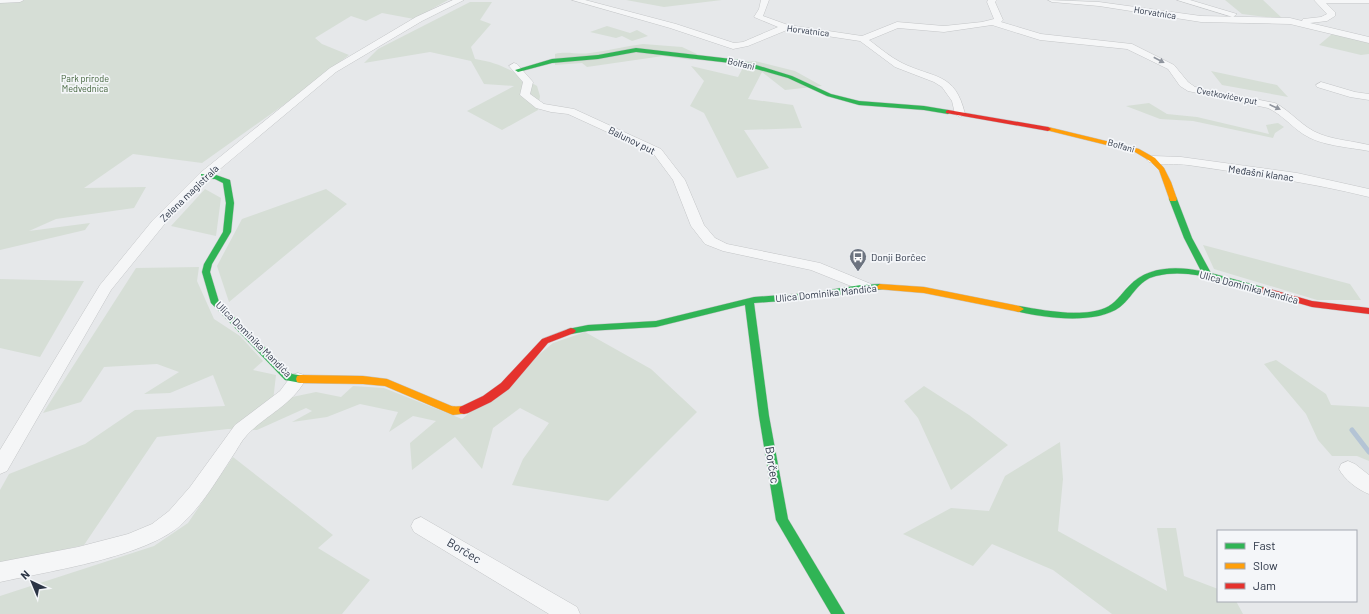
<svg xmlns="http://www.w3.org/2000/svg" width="1369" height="614" font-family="Barlow,sans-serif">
<rect width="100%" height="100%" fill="#e6e8ea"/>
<path fill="#d6ded6" d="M 0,0 L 448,0 L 414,19 L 382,13 L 366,21 L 351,16 L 315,38 L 322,44 L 349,55 L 292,99 L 202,163 L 133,154 L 84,188 L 146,187 L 134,208 L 56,219 L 29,231 L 90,223 L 85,230 L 0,250 Z
M 626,0 L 722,0 L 664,7 Z
M 1225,0 L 1263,0 L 1283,19 L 1242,14 Z
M 470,2 L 492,2 L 480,20 L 491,24 L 471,47 L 475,59 C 502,63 514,72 537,86 L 540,96 L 538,110 L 502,130 L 467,111 L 514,86 L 484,84 L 471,61 L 430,52 L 364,63 L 378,49 Z
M 607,26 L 630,33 L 637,30 L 648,36 L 632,41 L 622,36 L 616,38 L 590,32 Z
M 1332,34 L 1369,41 L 1369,54 L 1361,55 L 1319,45 Z
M 643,44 L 682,47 L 697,54 L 693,60 L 663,56 L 587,67 L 582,63 L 555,65 L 555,54 C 567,51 578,55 590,53 C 608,51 625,46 643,44 Z
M 755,61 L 795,71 L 822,86 L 785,90 L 762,72 L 748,99 L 793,105 L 802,128 L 744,130 L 769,168 L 737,178 L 704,113 L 690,106 L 704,81 L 691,66 L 738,77 L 746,62 Z
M 1211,71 L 1277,85 L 1288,97 L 1222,85 Z
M 1149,103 L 1167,114 L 1197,117 L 1269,134 L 1266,125 L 1278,123 L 1284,127 L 1275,133 L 1273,138 L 1193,121 L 1160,119 L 1126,106 Z
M 205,189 L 221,198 L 216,236 L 171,226 Z
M 326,189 L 347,204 L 229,302 L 217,266 L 242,219 Z
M 1203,245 L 1350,284 L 1361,300 L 1317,300 L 1214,269 Z
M 199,267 L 197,281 L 214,319 L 240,336 L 263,361 L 253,370 L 276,375 L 273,401 L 316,392 L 341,397 L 353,386 L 384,388 L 462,419 L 553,343 L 585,332 L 651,369 L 697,412 L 608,501 L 512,485 L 523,459 L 549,423 L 520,408 L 493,428 L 482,469 L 455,437 L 412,470 L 410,443 L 436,421 L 413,416 L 389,432 L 398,412 L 360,404 L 327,417 L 292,422 L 312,411 L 306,408 L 257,430 L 228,429 L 157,437 L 84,545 L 0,564 L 0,490 L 9,474 L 85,444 L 135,410 L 225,406 L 213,375 L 170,393 L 144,394 L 179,372 L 157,364 L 104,367 L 81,402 L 43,413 L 136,268 Z
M 0,279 L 84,281 L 40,357 L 0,348 Z
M 1276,360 L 1326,394 L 1331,405 L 1369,407 L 1369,461 L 1357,456 L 1332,456 L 1318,440 L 1306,414 L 1264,364 Z
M 924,386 L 969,415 L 1008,445 L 951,490 L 918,418 L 904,401 Z
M 1060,442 L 1063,479 L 1058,531 L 1167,591 L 1157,528 L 1176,528 L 1184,576 L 1218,589 L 1218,601 L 1236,601 L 1243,614 L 1112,614 L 1053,570 L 992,544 L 973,566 L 903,534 L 951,508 L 989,511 L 1005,476 Z
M 233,457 L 333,535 L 318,548 L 370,580 L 342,614 L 0,614 L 0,596 L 154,546 L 188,523 Z"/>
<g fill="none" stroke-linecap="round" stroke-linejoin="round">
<path stroke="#b4c4d5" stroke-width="5" d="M 1352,430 L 1369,452"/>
<defs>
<path id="street" d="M 0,0 L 24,0 L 20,2 L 0,3 Z
M 453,0 L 464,0 L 422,21 L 336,72 L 208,179 L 163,226 L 111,290 L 7,471 L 0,474 L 0,450 L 100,285 L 153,220 L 200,173 L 330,68 L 416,17 Z
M 572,0 L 585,0 L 676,24 L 734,43 L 743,42 L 778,27 L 754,17 L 759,9 L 761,0 L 769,0 L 763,16 L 788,25 L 862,36 L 897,22 L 944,26 L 982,22 L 994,19 L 987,2 L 988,0 L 997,0 L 995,2 L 1003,20 L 1001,22 L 1041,34 L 1132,44 L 1174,65 L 1188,82 L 1195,87 L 1275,103 C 1291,111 1303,128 1320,134 C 1335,140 1353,141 1369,145 L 1369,151 C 1348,147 1321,146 1303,134 C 1290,125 1281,114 1268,108 L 1188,91 L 1180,86 L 1168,69 L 1127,49 L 1040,40 L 992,25 L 944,32 L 898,28 L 869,40 C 880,48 890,57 902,63 C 935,79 955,72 965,114 L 960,117 L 955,114 L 952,101 L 942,87 L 934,82 L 895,67 L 860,41 L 787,30 L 748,46 L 733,49 L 670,28 Z
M 1048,0 L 1099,2 L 1201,16 L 1290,18 L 1302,21 L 1303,19 L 1321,17 L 1327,14 L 1314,0 L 1369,0 L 1369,3 L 1326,3 L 1335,12 L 1335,16 L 1327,21 L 1310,23 L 1369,37 L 1369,43 L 1290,24 L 1201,22 L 1099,6 L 1052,2 Z
M 1177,0 L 1190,0 L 1237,14 L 1233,17 Z
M 514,63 L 517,64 L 533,82 L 530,94 L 544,104 L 574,109 L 661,149 L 685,180 L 704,225 L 715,238 L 727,244 L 820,263 L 871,284 L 873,287 L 871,290 L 866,292 L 811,270 L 723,251 L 705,244 L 691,226 L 673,180 L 653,153 L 568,114 L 551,112 L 536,108 L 520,95 L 523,82 L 509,66 Z
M 1321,82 L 1355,92 L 1369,94 L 1369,100 L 1350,97 L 1317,87 L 1316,85 Z
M 1153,156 L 1181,157 L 1297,173 L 1369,189 L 1369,197 C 1309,182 1249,174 1188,165 C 1176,163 1161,166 1149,162 L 1147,160 Z
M 298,373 L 304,375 L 306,379 C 291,406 267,414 247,435 C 241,441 237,450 232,457 C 217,480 203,504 183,523 C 148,557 49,571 0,582 L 0,562 L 78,547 L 128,534 L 152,524 L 169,511 L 190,487 L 235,425 L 280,391 L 292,375 Z
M 1348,461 L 1355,464 L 1369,475 L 1369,494 C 1358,490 1344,479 1339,469 L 1341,464 Z
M 421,517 L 577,607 L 580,614 L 549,614 L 414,532 L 411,526 L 414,520 Z"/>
<path id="fast" d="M 636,48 L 740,60 L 792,76 L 831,94 L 859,101 L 924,106 L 948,110 L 951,112 L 948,114 L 924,110 L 859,105 L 827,96 L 788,78 L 739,64 L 636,52 L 598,59 L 552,63 L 518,72 L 515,70 L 552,59 L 598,55 Z
M 201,174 L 216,175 L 230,180 L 234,203 L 231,232 L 212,264 L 210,272 L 219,302 L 292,374 L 305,376 L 306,379 L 305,382 L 301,383 L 285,380 L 211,303 L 202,272 L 204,264 L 223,232 L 226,203 L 223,183 L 215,179 L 201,178 Z
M 1170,197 L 1176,197 L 1177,199 L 1192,238 L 1211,273 L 1266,288 L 1267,290 L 1266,292 L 1263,293 C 1228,284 1192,267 1156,276 C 1138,280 1133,297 1120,307 C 1096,325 1043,318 1016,311 L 1014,309 L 1016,307 L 1019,306 C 1043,310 1081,318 1105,308 C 1115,304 1121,294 1129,286 C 1147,266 1177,266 1201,271 L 1184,238 L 1169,199 Z
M 880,284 L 884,287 L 883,289 L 809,299 L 754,303 L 769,416 L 788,519 L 845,614 L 831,614 L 776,520 L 759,416 L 745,305 L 656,327 L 588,331 L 571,334 L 566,331 L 568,329 L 588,325 L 656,321 L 754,297 L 809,293 L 861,285 Z"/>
<path id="slow" d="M 1048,127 L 1139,149 L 1155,158 L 1164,168 L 1171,182 L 1177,199 L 1176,201 L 1170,201 L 1159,170 L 1150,161 L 1135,152 L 1046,130 L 1045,129 Z
M 880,284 L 924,287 L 1019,306 L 1024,309 L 1019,312 L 924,293 L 877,289 L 876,287 Z
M 301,375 L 363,376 L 387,379 L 449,405 C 455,408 461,405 468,407 L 469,410 L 468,413 L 453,415 L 385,386 L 363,384 L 301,383 L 297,382 L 296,379 L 297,376 Z"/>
<path id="jam" d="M 948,110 L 1048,127 L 1051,129 L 1048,131 L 946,113 L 946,111 Z
M 1263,287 L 1312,301 L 1369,308 L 1369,314 L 1312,307 L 1260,292 L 1259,290 Z
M 571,328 L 574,329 L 576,331 L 574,333 L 548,343 L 509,389 L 491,402 L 468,413 L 464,414 L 460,413 L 459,410 L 460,407 L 483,396 L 501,383 L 542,339 Z"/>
</defs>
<use href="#street" stroke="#c4c6c8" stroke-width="1"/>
<use href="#fast" stroke="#c4c6c8" stroke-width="1"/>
<use href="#slow" stroke="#c4c6c8" stroke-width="1"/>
<use href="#jam" stroke="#c4c6c8" stroke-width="1"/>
<use href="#street" fill="#f5f6f7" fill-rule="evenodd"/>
<use href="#fast" fill="#30b455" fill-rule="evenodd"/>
<use href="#slow" fill="#ff9f0a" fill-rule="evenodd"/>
<use href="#jam" fill="#e5322d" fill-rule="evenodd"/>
</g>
<defs><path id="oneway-solid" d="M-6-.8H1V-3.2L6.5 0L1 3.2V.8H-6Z"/></defs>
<g fill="#90959e">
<use href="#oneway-solid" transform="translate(1159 60) rotate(28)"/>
<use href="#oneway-solid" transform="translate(1275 107) rotate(24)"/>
</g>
<defs>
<symbol id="bus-pin" viewBox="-11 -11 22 30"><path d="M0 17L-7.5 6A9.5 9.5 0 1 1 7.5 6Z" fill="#6c737f" stroke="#f4f6f9"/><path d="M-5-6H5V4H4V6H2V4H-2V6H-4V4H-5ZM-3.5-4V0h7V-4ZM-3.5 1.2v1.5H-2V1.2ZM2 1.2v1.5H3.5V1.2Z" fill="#fff"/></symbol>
</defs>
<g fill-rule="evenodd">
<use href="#bus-pin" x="848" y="247" width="20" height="27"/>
</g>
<g text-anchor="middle" stroke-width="3.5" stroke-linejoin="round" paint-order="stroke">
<g font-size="9" fill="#2b3445" stroke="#f4f6f9">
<text transform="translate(1155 13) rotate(9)" y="3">Horvatnica</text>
<text transform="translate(808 31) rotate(7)" y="3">Horvatnica</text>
<text transform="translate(741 64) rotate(13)" y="3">Bolfani</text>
<text transform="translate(1227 96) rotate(11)" y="3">Cvetkovićev put</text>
<text transform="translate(1121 146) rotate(16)" y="3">Bolfani</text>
</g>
<g font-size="9" fill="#3f6138" stroke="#f4f6f9">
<text x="85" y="82">Park prirode<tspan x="85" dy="10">Medvednica</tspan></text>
</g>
<g font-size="10" fill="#2b3445" stroke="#f4f6f9">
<text transform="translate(632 140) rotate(26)" y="4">Balunov put</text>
<text transform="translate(1261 173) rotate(8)" y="4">Međašni klanac</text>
<text transform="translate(189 193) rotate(-44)" y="4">Zelena magistrala</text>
<text transform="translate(1249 287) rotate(15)" y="4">Ulica Dominika Mandića</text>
<text transform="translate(826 293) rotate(-6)" y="4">Ulica Dominika Mandića</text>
<text transform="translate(254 339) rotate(45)" y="4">Ulica Dominika Mandića</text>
</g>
<g font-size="10" fill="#2b3445" stroke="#f4f6f9" text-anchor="start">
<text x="871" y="261">Donji Borčec</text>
</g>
<g font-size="12" fill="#2b3445" stroke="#f4f6f9">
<text transform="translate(772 465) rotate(81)" y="4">Borčec</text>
<text transform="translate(464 551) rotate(31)" y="4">Borčec</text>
</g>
</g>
<rect x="1217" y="530" width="140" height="72" fill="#f4f6f9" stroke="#a4a8b1"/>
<rect x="1225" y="543" width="20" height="6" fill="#30b455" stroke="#a4a8b1"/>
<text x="1253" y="550" font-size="12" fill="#2b3445">Fast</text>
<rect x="1225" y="563" width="20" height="6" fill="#ff9f0a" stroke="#a4a8b1"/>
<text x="1253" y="570" font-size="12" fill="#2b3445">Slow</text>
<rect x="1225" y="583" width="20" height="6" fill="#e5322d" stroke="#a4a8b1"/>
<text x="1253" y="590" font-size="12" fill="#2b3445">Jam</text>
<g transform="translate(32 582) rotate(316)" stroke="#f4f6f9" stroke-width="3" paint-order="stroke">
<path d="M0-3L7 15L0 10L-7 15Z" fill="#2b3445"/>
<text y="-6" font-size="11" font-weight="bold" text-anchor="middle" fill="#2b3445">N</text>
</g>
</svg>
